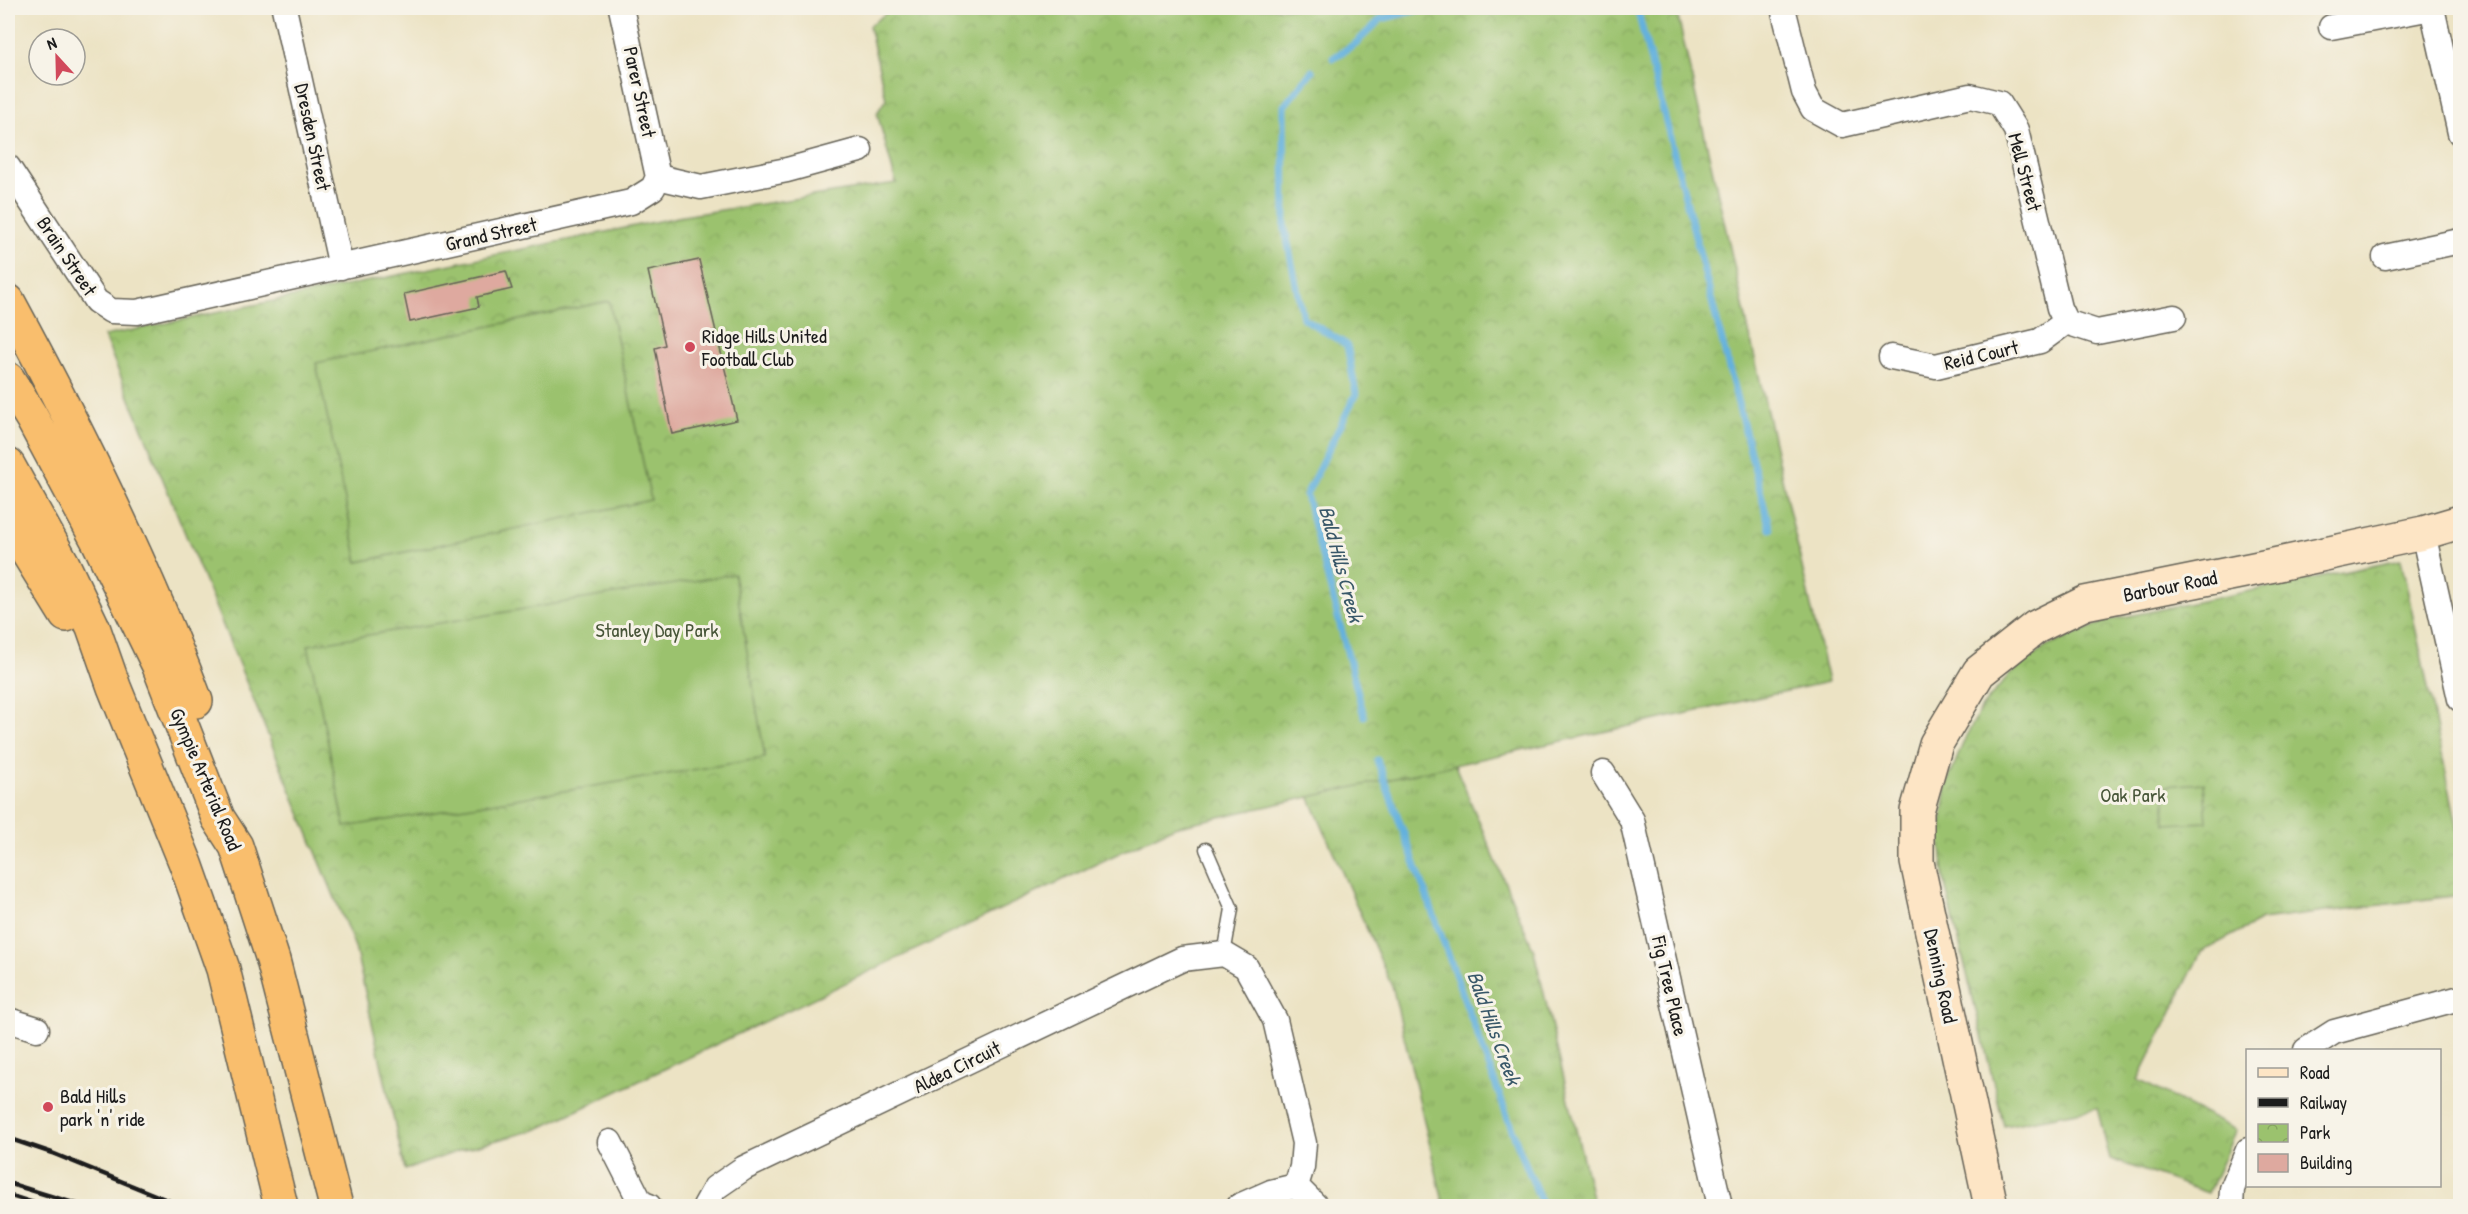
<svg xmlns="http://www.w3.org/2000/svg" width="2468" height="1214" font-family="'Patrick Hand',sans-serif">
<defs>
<pattern id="grass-tufts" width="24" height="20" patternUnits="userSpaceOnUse" patternTransform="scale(1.5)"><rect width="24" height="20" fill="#9bc26e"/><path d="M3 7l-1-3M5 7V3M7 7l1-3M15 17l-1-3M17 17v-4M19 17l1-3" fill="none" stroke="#85a65f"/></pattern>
<pattern id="park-crowns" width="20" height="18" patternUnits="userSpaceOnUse" patternTransform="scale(1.5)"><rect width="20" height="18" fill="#9bc26e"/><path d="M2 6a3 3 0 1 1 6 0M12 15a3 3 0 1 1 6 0" fill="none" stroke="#85a65f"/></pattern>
</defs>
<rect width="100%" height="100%" fill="#f7f3e8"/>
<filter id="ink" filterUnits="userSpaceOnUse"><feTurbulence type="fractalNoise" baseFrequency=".0167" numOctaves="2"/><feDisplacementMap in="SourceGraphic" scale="12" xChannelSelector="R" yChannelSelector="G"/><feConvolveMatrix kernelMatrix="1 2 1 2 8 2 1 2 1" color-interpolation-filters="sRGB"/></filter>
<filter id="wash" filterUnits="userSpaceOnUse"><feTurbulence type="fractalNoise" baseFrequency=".008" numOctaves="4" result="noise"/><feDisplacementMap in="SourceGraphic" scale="24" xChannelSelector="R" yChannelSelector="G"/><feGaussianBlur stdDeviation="1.35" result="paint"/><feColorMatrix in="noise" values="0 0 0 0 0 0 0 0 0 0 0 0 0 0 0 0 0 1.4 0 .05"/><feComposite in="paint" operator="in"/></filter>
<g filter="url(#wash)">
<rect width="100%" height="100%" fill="#ece3c4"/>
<path fill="url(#grass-tufts)" stroke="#5c6f45" stroke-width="1.5" d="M 1454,763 L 1534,951 L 1594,1206 L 1444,1206 L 1393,989 L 1309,796 Z"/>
<path fill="url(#park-crowns)" stroke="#5c6f45" stroke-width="1.5" d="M 893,8 L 1676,8 L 1828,682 L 1174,827 L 538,1129 L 464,1149 L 405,1170 L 355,947 L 104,336 L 683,216 L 896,183 L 877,113 L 886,99 L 869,26 Z
M 2401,560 L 2460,839 L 2460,895 L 2261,920 L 2201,952 L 2138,1080 L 2236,1130 L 2208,1193 L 2110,1159 L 2097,1108 L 2004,1126 L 1945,884 L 1940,838 L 1947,783 L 1966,736 L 1982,707 L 2008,676 L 2046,647 L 2109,620 Z"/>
<path fill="#9bc26e" stroke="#5c6f45" stroke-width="1.5" d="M 609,301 L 651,500 L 358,562 L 316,363 Z
M 734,574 L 765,758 L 345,827 L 308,645 Z
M 2204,783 L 2207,822 L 2166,824 L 2164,786 Z"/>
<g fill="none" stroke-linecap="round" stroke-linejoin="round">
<path stroke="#64b1dd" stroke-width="7" d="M 1637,8 L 1770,529
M 1333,58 L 1356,43 L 1381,19 L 1425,8
M 1312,71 L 1284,106 L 1285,229 L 1303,318 L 1347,345 L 1356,394 L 1306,495 L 1364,716
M 1377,760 L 1517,1143 L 1543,1206"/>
</g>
<g id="blocks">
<path fill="#dea99f" d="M 699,260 L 737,420 L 672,434 L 655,348 L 665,345 L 648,271 Z
M 506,271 L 512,289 L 477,297 L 479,307 L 410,322 L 404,294 Z"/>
</g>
</g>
<g filter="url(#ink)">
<use href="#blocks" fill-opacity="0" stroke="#656257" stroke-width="1.5"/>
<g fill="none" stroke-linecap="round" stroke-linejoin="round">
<defs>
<path id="lane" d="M 1206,849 L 1232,909 L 1224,954"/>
<path id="street" d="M 284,8 L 341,267
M 621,8 L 658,177
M 1783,8 L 1804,92 L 1813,109 L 1842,125 L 1970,96 L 1999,103 L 2016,130 L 2059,308 L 2066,322 L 2097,332 L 2174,317
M 2331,27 L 2432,8 L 2460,133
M 8,167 L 96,301 L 111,311 L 137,312 L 631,202 L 653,188 L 658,177 L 701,187 L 787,170 L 860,150
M 2385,257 L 2460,241
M 1891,357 L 1936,366 L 2040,341 L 2066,322
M 2423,533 L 2460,699
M 1603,773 L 1632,820 L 1720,1206
M 8,1020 L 37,1029
M 2306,1050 L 2334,1032 L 2460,998
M 610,1142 L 641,1203 L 649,1206
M 705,1206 L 715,1188 L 744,1168 L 1182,959 L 1224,954 L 1246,967 L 1275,1020 L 1304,1143 L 1302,1167 L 1296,1186 L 1316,1206
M 1239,1206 L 1271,1192 L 1296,1186
M 2231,1206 L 2232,1189 L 2248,1150"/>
<path id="secondary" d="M 1991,1206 L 1917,862 L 1917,811 L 1936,744 L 1979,672 L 2036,627 L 2085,603 L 2274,565 L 2423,533 L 2460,522"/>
<path id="highway" d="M 8,301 C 78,430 144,563 196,701
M 8,379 L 32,418 L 99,543 L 158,664 L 218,818 L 236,846 L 273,960 L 336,1206
M 8,465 L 63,564 L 93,627 L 114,687 L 186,864 L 223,969 L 281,1206
M 8,521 L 66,615"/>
</defs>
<use href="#lane" stroke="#656257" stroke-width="15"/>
<use href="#street" stroke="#656257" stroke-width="27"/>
<use href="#secondary" stroke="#656257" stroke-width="36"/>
<use href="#highway" stroke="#656257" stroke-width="36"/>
<use href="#lane" stroke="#fff" stroke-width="12"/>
<use href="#street" stroke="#fff" stroke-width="24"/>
<use href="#secondary" stroke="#fde5c5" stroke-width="33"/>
<use href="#highway" stroke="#f9be6d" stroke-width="33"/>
<path stroke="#1c1c1c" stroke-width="4.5" d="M 8,1138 L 52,1153 L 182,1206
M 8,1183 L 83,1206
M 8,1195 L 43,1206"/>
</g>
</g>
<g fill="#d1495b" stroke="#f7f3e8" stroke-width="2">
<circle cx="690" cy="347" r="6"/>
<circle cx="48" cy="1107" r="6"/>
</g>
<g text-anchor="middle" stroke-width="6" stroke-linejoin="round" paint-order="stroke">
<g font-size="20" fill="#1c1c1c" stroke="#f7f3e8">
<text transform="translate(640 92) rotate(78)" y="7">Parer Street</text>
<text transform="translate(313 137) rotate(78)" y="7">Dresden Street</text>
<text transform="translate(2025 172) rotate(75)" y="7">Mell Street</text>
<text transform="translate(491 234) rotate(-13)" y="7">Grand Street</text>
<text transform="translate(67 256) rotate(56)" y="7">Brain Street</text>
<text transform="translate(1981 355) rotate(-13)" y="7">Reid Court</text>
<text transform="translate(2170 586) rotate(-11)" y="7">Barbour Road</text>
<text transform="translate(206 779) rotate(67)" y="7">Gympie Arterial Road</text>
<text transform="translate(1941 976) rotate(78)" y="7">Denning Road</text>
<text transform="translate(1670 986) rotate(77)" y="7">Fig Tree Place</text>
<text transform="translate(957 1067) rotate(-26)" y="7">Aldea Circuit</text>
</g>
<g font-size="20" fill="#1c1c1c" stroke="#f7f3e8" text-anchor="start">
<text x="702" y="343">Ridge Hills United<tspan x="702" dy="23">Football Club</tspan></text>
<text x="60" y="1103">Bald Hills<tspan x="60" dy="23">park 'n' ride</tspan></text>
</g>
<g font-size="20" fill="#485639" stroke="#f7f3e8">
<text x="657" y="637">Stanley Day Park</text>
<text x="2133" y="802">Oak Park</text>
</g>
<g font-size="21" font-style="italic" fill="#395869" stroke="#f7f3e8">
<text transform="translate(1341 564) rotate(75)" y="7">Bald Hills Creek</text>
<text transform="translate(1494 1028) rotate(70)" y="7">Bald Hills Creek</text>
</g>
</g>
<rect width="2468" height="1214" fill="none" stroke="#f7f3e8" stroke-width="30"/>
<rect x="2246" y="1049" width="195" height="138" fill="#f7f3e8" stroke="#9f9d96" stroke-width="1.5"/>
<rect x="2258" y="1068" width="30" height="9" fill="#fde5c5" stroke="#9f9d96" stroke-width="1.5"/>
<text x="2300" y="1079" font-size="18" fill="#1c1c1c">Road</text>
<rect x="2258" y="1098" width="30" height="9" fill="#1c1c1c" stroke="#9f9d96" stroke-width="1.5"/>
<text x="2300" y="1109" font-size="18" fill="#1c1c1c">Railway</text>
<rect x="2258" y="1124" width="30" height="18" fill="url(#park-crowns)" stroke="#9f9d96" stroke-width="1.5"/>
<text x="2300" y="1139" font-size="18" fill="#1c1c1c">Park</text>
<rect x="2258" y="1154" width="30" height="18" fill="#dea99f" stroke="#9f9d96" stroke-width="1.5"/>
<text x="2300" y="1169" font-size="18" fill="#1c1c1c">Building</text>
<g transform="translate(57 57) rotate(338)"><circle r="28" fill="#f7f3e8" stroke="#9f9d96" stroke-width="1.5"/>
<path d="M0-4.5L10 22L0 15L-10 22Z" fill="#d1495b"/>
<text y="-9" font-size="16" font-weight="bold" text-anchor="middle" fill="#1c1c1c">N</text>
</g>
</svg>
